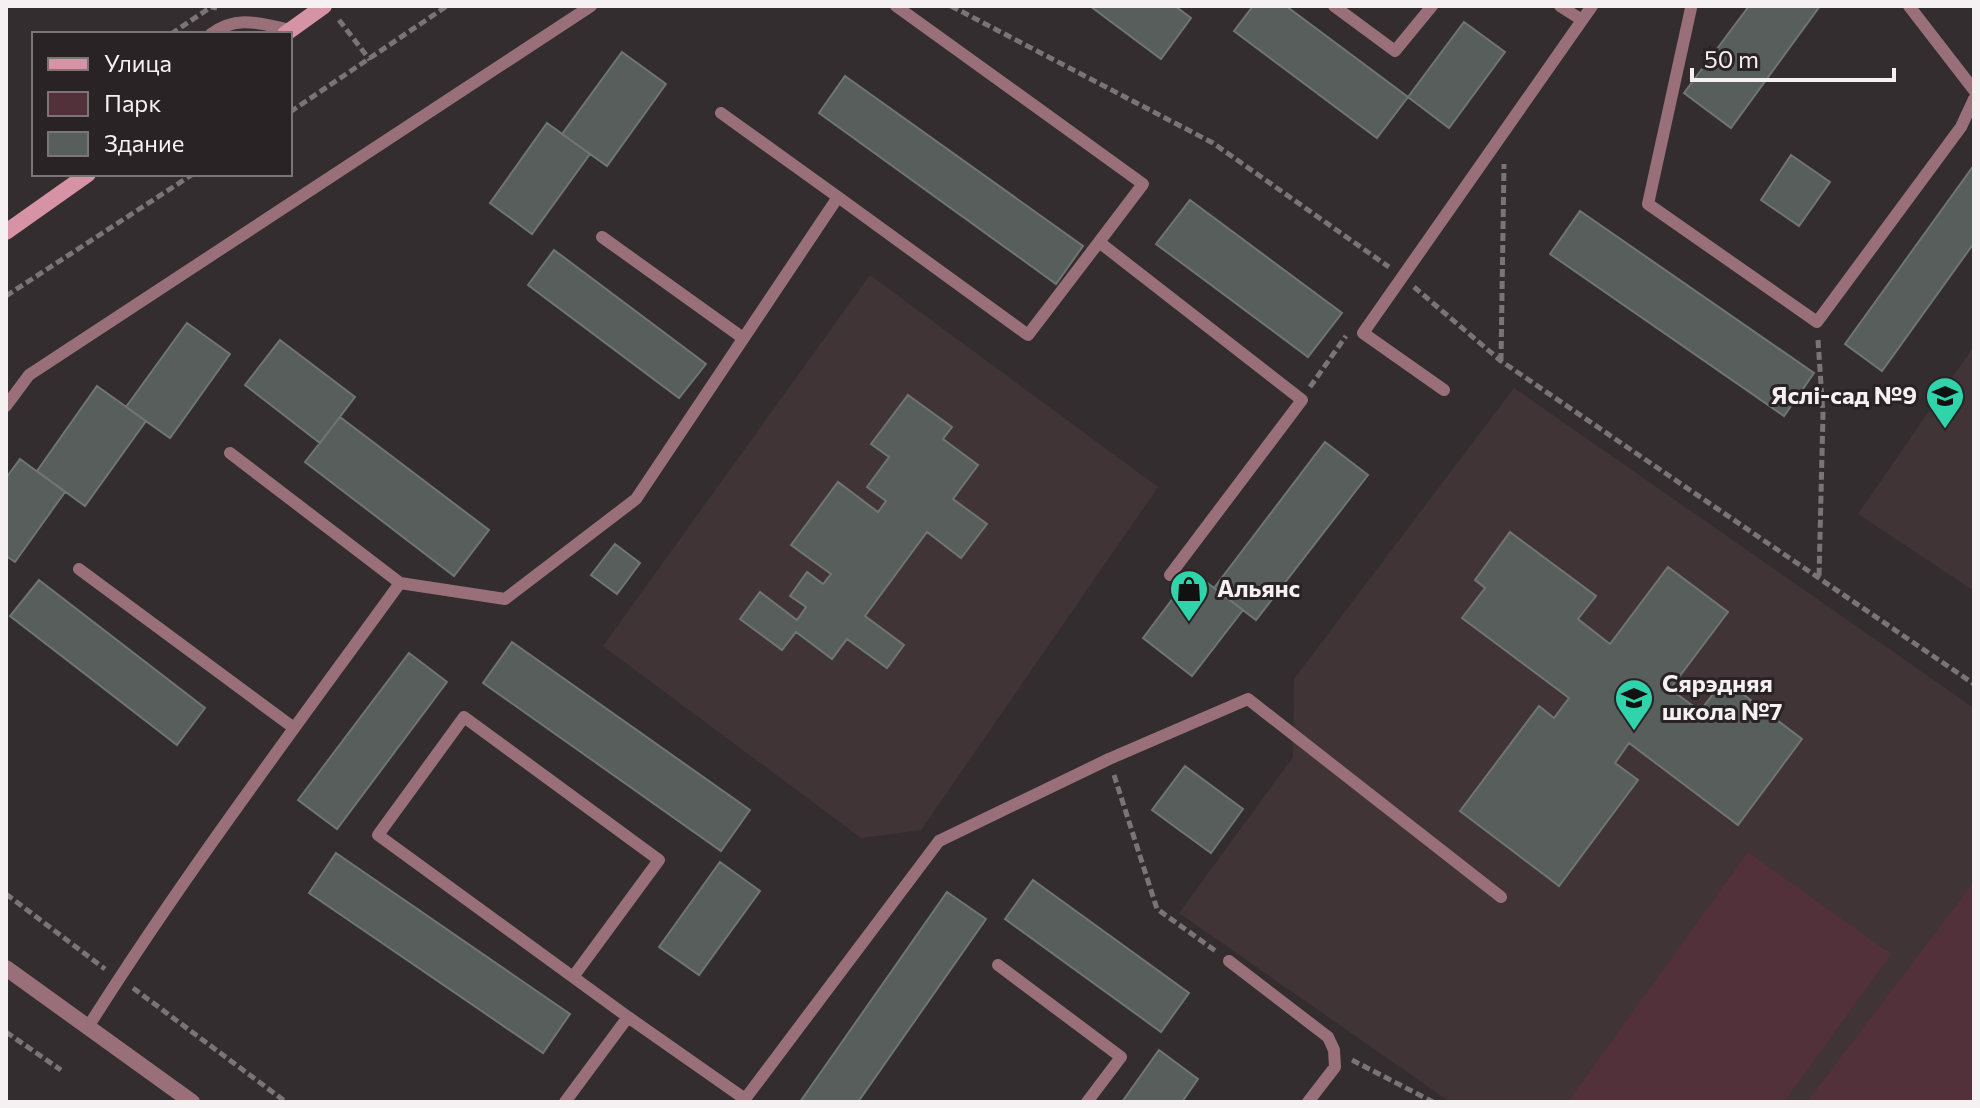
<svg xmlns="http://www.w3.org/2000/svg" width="1980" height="1108" font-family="Commissioner,sans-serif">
<rect width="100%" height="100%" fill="#332d2f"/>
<path fill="#413437" d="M 870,275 L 1158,487 L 921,830 L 861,838 L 603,646 Z
M 1974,346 L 1974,591 L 1858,514 Z
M 1514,388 L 1974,708 L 1974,1102 L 1450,1102 L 1179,913 L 1293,757 L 1294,679 Z"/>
<path fill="#52313b" d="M 1748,852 L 1891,954 L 1784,1102 L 1568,1102 Z
M 1974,882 L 1974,1102 L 1807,1102 Z"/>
<path fill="#575e5b" stroke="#6e7573" stroke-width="2" d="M 1090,6 L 1175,6 L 1191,18 L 1161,59 Z
M 1253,6 L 1286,6 L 1408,97 L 1377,138 L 1234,31 Z
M 1749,6 L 1820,6 L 1731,128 L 1684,93 Z
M 1464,22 L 1505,52 L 1449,128 L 1408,97 Z
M 622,52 L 666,84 L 607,166 L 562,134 Z
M 845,76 L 1083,246 L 1056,284 L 819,113 Z
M 547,123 L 590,154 L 532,234 L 490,203 Z
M 1791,155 L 1830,182 L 1799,226 L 1761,200 Z
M 1974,165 L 1974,243 L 1882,371 L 1845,344 Z
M 1190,200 L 1342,313 L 1308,357 L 1156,244 Z
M 1580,211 L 1814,373 L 1784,416 L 1550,254 Z
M 554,250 L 706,364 L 679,398 L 528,285 Z
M 187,323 L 230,354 L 170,438 L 126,407 Z
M 280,340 L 355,397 L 320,443 L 245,385 Z
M 97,386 L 146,421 L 85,506 L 37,471 Z
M 908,395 L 952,427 L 943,439 L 978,465 L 953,499 L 987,524 L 961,558 L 927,532 L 865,616 L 904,645 L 887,668 L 847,639 L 832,659 L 796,632 L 782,650 L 740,619 L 760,592 L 797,620 L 806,607 L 790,596 L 807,572 L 823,584 L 831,574 L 791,545 L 838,482 L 878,512 L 886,501 L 867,487 L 889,457 L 871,444 Z
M 340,417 L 489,530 L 454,576 L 305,462 Z
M 1325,442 L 1368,475 L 1256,620 L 1214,588 Z
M 20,459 L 65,492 L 15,562 L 6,556 L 6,478 Z
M 1510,532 L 1596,596 L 1578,619 L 1610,644 L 1668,567 L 1728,612 L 1670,689 L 1700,711 L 1724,680 L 1802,739 L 1738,825 L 1629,743 L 1615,763 L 1638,780 L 1559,886 L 1460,811 L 1539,706 L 1554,718 L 1569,698 L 1462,618 L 1485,588 L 1475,580 Z
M 615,544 L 640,563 L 617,594 L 591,575 Z
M 1193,572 L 1243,610 L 1192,676 L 1143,638 Z
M 39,580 L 205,708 L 177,745 L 10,616 Z
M 512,642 L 750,810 L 721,851 L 483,683 Z
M 409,653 L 447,682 L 337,829 L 298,800 Z
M 1185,766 L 1243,809 L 1211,853 L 1152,810 Z
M 336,853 L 570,1014 L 543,1053 L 309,893 Z
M 720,862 L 760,891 L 699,975 L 659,947 Z
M 1033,880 L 1189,993 L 1161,1032 L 1005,919 Z
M 947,892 L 986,919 L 858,1102 L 800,1102 Z
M 1159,1050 L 1198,1079 L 1182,1102 L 1122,1102 Z"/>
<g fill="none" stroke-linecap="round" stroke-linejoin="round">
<path stroke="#797475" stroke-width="5" stroke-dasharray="8 4" stroke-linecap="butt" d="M 951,6 L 1213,143 L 1389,267
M 339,20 L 370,60
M 171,34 L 211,7 L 217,8
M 290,112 L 447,6
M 1414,287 L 1501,361 L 1974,684
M 6,296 L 193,174
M 1818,340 L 1823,414 L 1819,577
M 1501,361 L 1504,164
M 1310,387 L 1346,336
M 1114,775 L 1157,909 L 1217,952
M 6,894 L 105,969
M 133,988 L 286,1102
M 6,1032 L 61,1070
M 1352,1060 L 1433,1102"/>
<path stroke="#996f7a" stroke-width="12" d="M 896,6 L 1143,184 L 1099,242 L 1302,400 L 1170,575
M 1334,6 L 1395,51 L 1432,6
M 1560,6 L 1582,20
M 1909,6 L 1974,90
M 1691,8 L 1648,204 L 1817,322 L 1961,127 L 1974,99
M 211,34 C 238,14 261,24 291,30
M 721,113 L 838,197
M 602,237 L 743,338
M 1444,390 L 1363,333 L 1592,6
M 6,406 L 29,375 L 591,6
M 230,453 L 400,583
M 79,569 L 294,728
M 1229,961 L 1328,1037 L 1334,1050 L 1335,1067 L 1308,1102
M 998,965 L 1121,1057 L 1087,1102
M 628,1017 L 745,1099 L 939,841 L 1109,759 L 1248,699 L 1501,897
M 88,1027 C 184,875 294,729 400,583 L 505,599 L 636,499 L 838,197 L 1028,335 L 1099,242
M 565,1102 L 628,1017 L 378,835 L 464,717 L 659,860 L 573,977"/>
<path stroke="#996f7a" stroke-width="16" d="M 6,968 L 192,1102"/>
<path stroke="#d693a5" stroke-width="16" d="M 285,34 L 324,6
M 6,232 L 88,174"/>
</g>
<defs>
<symbol id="school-pin" viewBox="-11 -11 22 30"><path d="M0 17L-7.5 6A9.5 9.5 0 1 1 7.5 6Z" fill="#2fd4aa" stroke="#292325"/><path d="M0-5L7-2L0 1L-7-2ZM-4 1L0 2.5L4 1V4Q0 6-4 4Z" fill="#111"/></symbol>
<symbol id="shop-pin" viewBox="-11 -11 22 30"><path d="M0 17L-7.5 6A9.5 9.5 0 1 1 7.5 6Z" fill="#2fd4aa" stroke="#292325"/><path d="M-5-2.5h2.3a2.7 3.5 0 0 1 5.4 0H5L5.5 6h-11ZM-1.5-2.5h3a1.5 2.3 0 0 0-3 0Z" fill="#111"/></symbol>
</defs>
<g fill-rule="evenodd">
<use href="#school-pin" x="1923" y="374" width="44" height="60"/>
<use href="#shop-pin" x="1167" y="567" width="44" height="60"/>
<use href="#school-pin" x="1612" y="676" width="44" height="60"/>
</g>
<g text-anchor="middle" stroke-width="6" stroke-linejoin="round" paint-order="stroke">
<g font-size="24" font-weight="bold" fill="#f5f0f1" stroke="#292325" text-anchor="start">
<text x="1917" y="404" text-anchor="end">Яслі-сад №9</text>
<text x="1217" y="597">Альянс</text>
<text x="1662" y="692">Сярэдняя<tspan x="1662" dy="28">школа №7</tspan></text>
</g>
</g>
<rect width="1980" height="1108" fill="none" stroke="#f5f0f1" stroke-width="16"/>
<rect x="32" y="32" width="260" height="144" fill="#292325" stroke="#7b7577" stroke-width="2"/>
<rect x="48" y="58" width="40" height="12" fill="#d693a5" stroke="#7b7577" stroke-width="2"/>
<text x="104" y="72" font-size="24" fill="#f5f0f1">Улица</text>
<rect x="48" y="92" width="40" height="24" fill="#52313b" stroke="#7b7577" stroke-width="2"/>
<text x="104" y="112" font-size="24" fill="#f5f0f1">Парк</text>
<rect x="48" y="132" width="40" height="24" fill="#575e5b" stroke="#7b7577" stroke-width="2"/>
<text x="104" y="152" font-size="24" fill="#f5f0f1">Здание</text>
<path d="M1692 68v12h202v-12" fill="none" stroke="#f5f0f1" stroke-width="4"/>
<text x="1704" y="68" font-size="24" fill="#f5f0f1" stroke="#292325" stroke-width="6" paint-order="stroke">50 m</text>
</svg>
